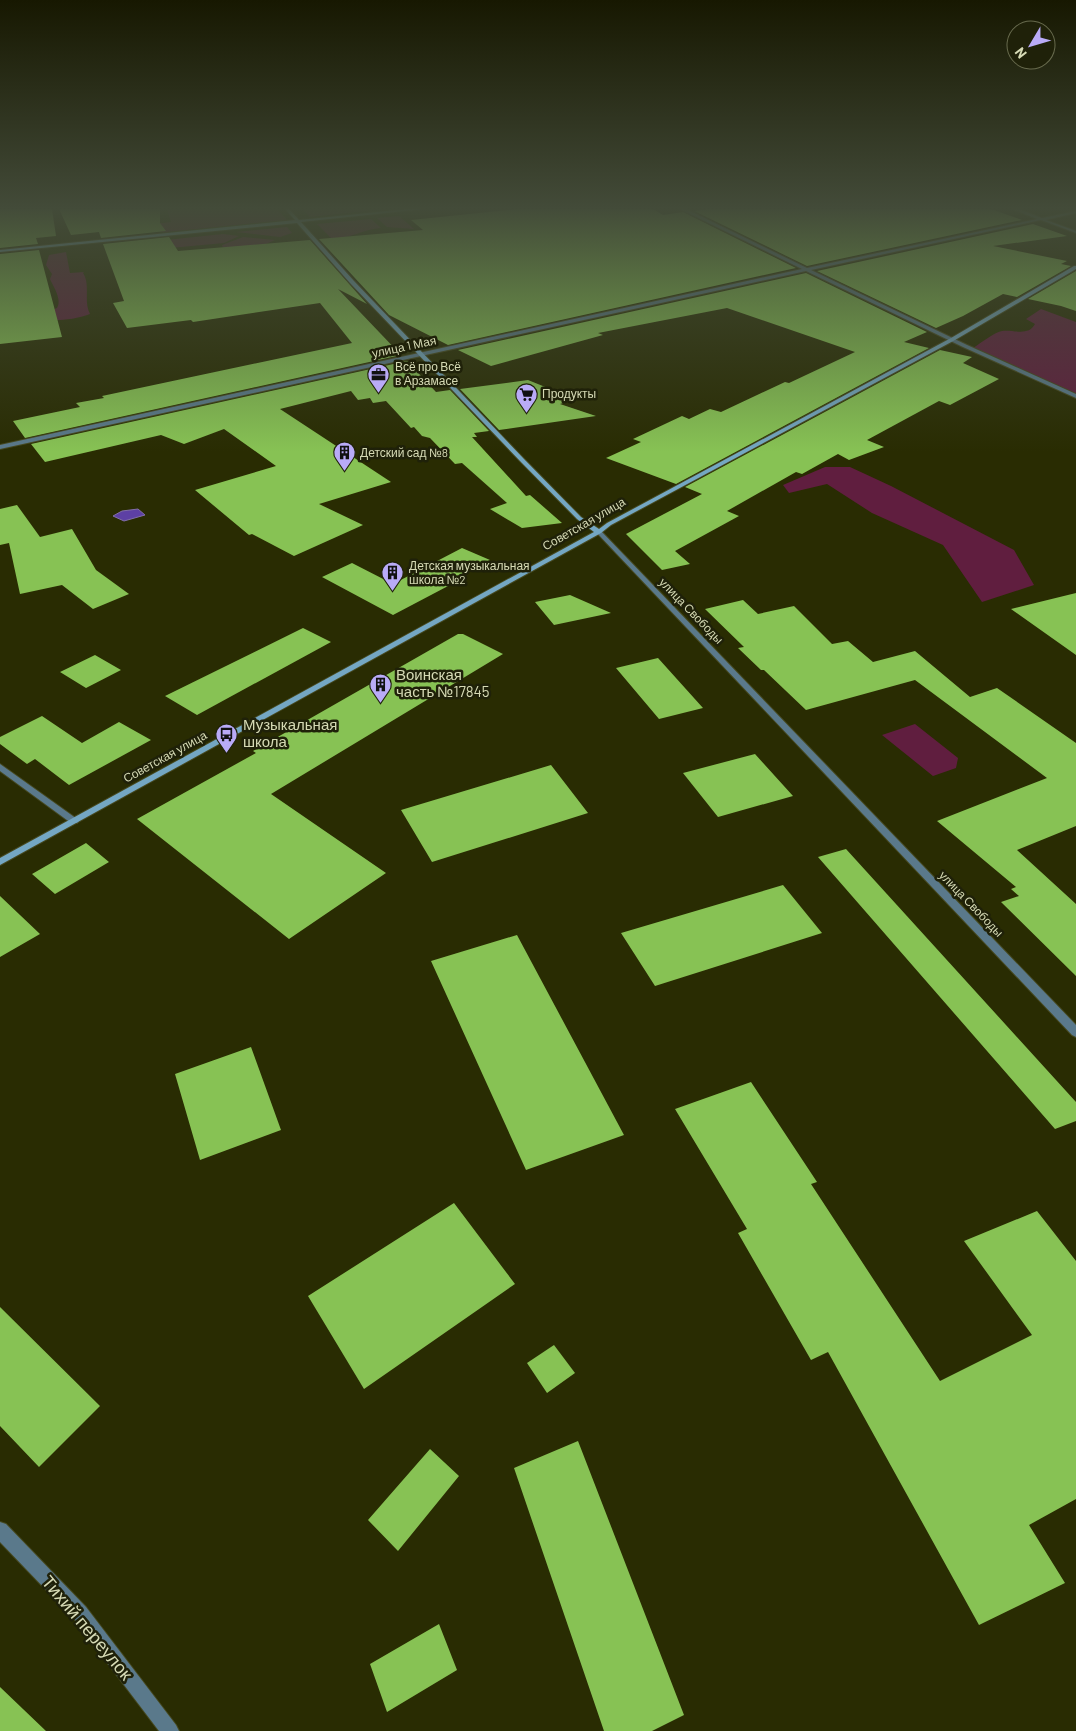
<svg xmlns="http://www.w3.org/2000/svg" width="1076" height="1731" font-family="Barlow,sans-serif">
<rect width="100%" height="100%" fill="#292c02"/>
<path fill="#601e3f" d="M 167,209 L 277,209 L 287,220 L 166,232 L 117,228 L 171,222 Z
M 302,209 L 384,209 L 310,217 Z
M 399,216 L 414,229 L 387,227 L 377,218 Z
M 371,219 L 381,228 C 364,229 350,238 333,240 L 317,224 Z
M 287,227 L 292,233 L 280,237 L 236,232 Z
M 223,234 L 239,236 L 224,243 L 170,248 L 166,240 Z
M 243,237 L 275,240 L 266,244 L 223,248 L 222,245 Z
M 66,252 L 70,273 L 84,272 L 83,273 C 91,285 83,301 90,314 C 62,325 29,318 0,315 L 49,311 L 57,308 C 62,299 54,288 50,279 L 52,274 L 46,265 L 49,255 Z
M 1041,309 L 1076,322 L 1076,398 L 973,348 C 981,343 993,333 1002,331 C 1013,329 1028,337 1035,324 L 1026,319 Z
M 825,467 L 850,467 L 891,486 L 1014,550 L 1034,585 L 982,602 L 943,545 L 872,513 L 827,484 L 789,493 L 783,485 Z
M 915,724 L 958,758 L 956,768 L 933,776 L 882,735 Z"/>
<path fill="#5d40a4" stroke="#816ea9" d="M 138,509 L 145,515 L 124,521 L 113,516 L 122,511 Z"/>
<path fill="#87c254" d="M 0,209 L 52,209 L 56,236 L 36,238 L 38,244 L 0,248 Z
M 59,209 L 160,209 L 160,223 L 166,231 L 101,238 L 99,232 L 71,235 Z
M 516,209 L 653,209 L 663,215 L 683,212 L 796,268 L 448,345 L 389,315 L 319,239 L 423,230 L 411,220 Z
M 708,209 L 991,209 L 1022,220 L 807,266 L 694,211 Z
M 1033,224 L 1067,236 L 993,246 L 1067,261 L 1061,264 L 1071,266 L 1017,297 L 1003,294 L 963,316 L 936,328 L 817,271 Z
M 169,237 L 178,251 L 310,240 L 367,304 L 338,289 L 401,355 L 25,438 L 13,421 L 80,407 L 76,403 L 104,398 L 102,396 L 352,343 L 320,303 L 193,322 L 191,320 L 127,328 L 113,303 L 124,301 L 103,244 Z
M 39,250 L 62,337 L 0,344 L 0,254 Z
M 1076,271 L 1076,311 L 1061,306 L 1028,299 Z
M 806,273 L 927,332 L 904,342 L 929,348 L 676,484 L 606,458 L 641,442 L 633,439 L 682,416 L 689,419 L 710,409 L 721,412 L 785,382 L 789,383 L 855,352 L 727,308 L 598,333 L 603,335 L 491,366 L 458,350 Z
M 940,350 L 972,357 L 963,363 L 999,379 L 950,405 L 939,401 L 867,440 L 884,447 L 849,460 L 838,454 L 802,474 L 796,472 L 727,511 L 739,516 L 675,551 L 690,564 L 662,570 L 626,534 L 702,494 L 685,487 Z
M 407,361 L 436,392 L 450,390 L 489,431 L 474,433 L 477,437 L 472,437 L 526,496 L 530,495 L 562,523 L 522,528 L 490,509 L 507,503 L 462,463 L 455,464 L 430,438 L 422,436 L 414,427 L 411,428 L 386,401 L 373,403 L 370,398 L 358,400 L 351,391 L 280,409 L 391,482 L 319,504 L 363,525 L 294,556 L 252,534 L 249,535 L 195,490 L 276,466 L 224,429 L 184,444 L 161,435 L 45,462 L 31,444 Z
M 528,380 L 575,399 L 560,404 L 596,416 L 499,430 L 460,389 Z
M 17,505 L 40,537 L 72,529 L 96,570 L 129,594 L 93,609 L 62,585 L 20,594 L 9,543 L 0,545 L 0,509 Z
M 462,548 L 490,560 L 446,583 L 450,585 L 393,615 L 322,577 L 352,563 L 393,584 Z
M 1076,593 L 1076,655 L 1011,609 Z
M 570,595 L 611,613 L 554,625 L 535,602 Z
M 743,600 L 758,614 L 794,606 L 832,644 L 848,641 L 873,662 L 915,651 L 970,697 L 997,688 L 1076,743 L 1076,826 L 1017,850 L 1076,904 L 1076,976 L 1001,902 L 1019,896 L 1011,889 L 1016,887 L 937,821 L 1047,778 L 915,680 L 806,710 L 764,670 L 761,670 L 738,648 L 744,647 L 705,609 Z
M 303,628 L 331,642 L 197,715 L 165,696 Z
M 458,634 L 463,634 L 503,654 L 271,794 L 386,873 L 289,939 L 137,819 L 256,753 L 253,751 Z
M 95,655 L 121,670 L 86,688 L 60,672 Z
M 658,658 L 703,708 L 659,719 L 616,668 Z
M 42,716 L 82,743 L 119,722 L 151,740 L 69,785 L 35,759 L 27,764 L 0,744 L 0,737 Z
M 755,754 L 793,796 L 718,817 L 683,773 Z
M 551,765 L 588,813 L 432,862 L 401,810 Z
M 86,843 L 109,862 L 55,894 L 32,874 Z
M 846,849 L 1076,1102 L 1076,1121 L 1055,1129 L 818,857 Z
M 783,885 L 822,933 L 655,986 L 621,933 Z
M 0,896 L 40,934 L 0,957 Z
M 517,935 L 624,1135 L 526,1170 L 431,961 Z
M 251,1047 L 281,1130 L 200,1160 L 175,1074 Z
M 751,1082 L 817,1182 L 811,1184 L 940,1381 L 1032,1335 L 964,1241 L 1037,1211 L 1076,1261 L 1076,1499 L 1029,1525 L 1065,1583 L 979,1625 L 828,1352 L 811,1360 L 738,1233 L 747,1229 L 675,1109 Z
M 454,1203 L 515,1284 L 364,1389 L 308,1296 Z
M 0,1307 L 100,1406 L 39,1467 L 0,1426 Z
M 554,1345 L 575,1373 L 547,1393 L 527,1363 Z
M 578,1441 L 684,1715 L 652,1731 L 604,1731 L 514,1468 Z
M 430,1449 L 459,1476 L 398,1551 L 368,1520 Z
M 439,1624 L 457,1670 L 387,1712 L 370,1664 Z
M 0,1687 L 46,1731 L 0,1731 Z"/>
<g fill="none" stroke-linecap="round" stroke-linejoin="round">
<defs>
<path id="street" d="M 680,209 L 686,209 L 807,268 L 1037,219 L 1012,209 L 1019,209 L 1042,218 L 1076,211 L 1076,213 L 1046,220 L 1076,231 L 1076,233 L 1041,220 L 811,270 L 967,345 L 1076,394 L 1076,398 L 963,347 L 806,271 L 0,449 L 0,445 L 802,269 Z
M 597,531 L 601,531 L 1076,1025 L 1076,1037 L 1072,1035 L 597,533 Z
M 0,764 L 77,819 L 79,821 L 77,823 L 71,823 L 0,771 Z
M 0,1522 L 6,1524 L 86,1607 L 176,1725 L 179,1731 L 159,1731 L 74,1619 L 0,1542 Z"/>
<path id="secondary" d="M 285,209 L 289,209 L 299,220 L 406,209 L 424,209 L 301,222 L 354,281 L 524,459 L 581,517 L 599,529 L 607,523 L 951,338 L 1074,266 L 1076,266 L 1076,269 L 955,340 L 611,525 L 601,533 L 0,865 L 0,858 L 594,532 L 577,519 L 520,461 L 350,283 L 297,223 L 0,252 L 0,250 L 295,220 Z"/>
</defs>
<use href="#street" stroke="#45481f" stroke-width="2"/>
<use href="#secondary" stroke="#45481f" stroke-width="2"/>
<use href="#street" fill="#5a798b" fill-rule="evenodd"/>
<use href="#secondary" fill="#74a7c3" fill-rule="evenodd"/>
</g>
<linearGradient id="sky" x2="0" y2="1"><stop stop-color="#171801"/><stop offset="0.46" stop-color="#434b39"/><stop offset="1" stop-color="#434b39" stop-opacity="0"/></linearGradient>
<rect width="1076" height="452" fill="url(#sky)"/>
<defs>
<symbol id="office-pin" viewBox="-11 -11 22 30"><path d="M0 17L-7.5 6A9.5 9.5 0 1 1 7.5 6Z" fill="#b9abf7" stroke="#1f2109"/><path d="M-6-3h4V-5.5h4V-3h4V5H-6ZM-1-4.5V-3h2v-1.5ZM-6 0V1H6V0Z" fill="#111"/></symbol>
<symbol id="supermarket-pin" viewBox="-11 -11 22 30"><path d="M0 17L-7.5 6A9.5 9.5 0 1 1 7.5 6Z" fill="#b9abf7" stroke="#1f2109"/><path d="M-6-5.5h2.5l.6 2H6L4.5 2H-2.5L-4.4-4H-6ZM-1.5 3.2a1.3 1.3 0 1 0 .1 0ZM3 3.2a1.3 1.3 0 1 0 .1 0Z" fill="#111"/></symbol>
<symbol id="building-pin" viewBox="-11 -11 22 30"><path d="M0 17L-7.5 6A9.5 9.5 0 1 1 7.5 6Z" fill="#b9abf7" stroke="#1f2109"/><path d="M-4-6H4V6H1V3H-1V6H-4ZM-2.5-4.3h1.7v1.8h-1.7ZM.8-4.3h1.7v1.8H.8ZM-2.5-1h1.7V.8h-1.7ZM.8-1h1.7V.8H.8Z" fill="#111"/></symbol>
<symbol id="bus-pin" viewBox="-11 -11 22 30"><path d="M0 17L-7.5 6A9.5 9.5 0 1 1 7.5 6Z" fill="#b9abf7" stroke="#1f2109"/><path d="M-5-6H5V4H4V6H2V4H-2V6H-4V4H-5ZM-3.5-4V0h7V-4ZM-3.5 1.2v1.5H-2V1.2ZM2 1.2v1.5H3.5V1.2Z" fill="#111"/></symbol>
</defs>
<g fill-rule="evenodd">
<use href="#office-pin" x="366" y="362" width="25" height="34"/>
<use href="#supermarket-pin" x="514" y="382" width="25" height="34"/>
<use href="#building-pin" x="332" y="440" width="25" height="34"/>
<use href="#building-pin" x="380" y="560" width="25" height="34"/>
<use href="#building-pin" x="368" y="672" width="25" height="34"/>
<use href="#bus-pin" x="214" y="722" width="25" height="34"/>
</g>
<g text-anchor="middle" stroke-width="5" stroke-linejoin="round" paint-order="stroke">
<g font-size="12" fill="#d6dab5" stroke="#1f2109">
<text transform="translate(404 347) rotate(-12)" y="4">улица 1 Мая</text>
<text transform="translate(584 524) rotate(-30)" y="4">Советская улица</text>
<text transform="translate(691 611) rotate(46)" y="4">улица Свободы</text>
<text transform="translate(165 757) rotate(-29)" y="4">Советская улица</text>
<text transform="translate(971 904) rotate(46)" y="4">улица Свободы</text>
</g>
<g font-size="12" fill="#d6dab5" stroke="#1f2109" text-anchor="start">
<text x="395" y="371">Всё про Всё<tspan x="395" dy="14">в Арзамасе</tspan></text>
<text x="542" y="398">Продукты</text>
<text x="360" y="457">Детский сад №8</text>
<text x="409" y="570">Детская музыкальная<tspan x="409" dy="14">школа №2</tspan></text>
</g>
<g font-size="15" fill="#d6dab5" stroke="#1f2109" text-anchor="start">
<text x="396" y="680">Воинская<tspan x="396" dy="17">часть №17845</tspan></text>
<text x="243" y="730">Музыкальная<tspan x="243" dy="17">школа</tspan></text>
</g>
<g font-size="18" fill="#d6dab5" stroke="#1f2109">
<text transform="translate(87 1628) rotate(50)" y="6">Тихий переулок</text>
</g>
</g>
<g transform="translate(1031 45) rotate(232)"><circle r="24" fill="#1f2109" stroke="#686b4e"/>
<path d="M0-4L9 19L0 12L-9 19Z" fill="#b9abf7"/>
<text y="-8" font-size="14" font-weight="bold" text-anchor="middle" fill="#d6dab5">N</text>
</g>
</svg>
